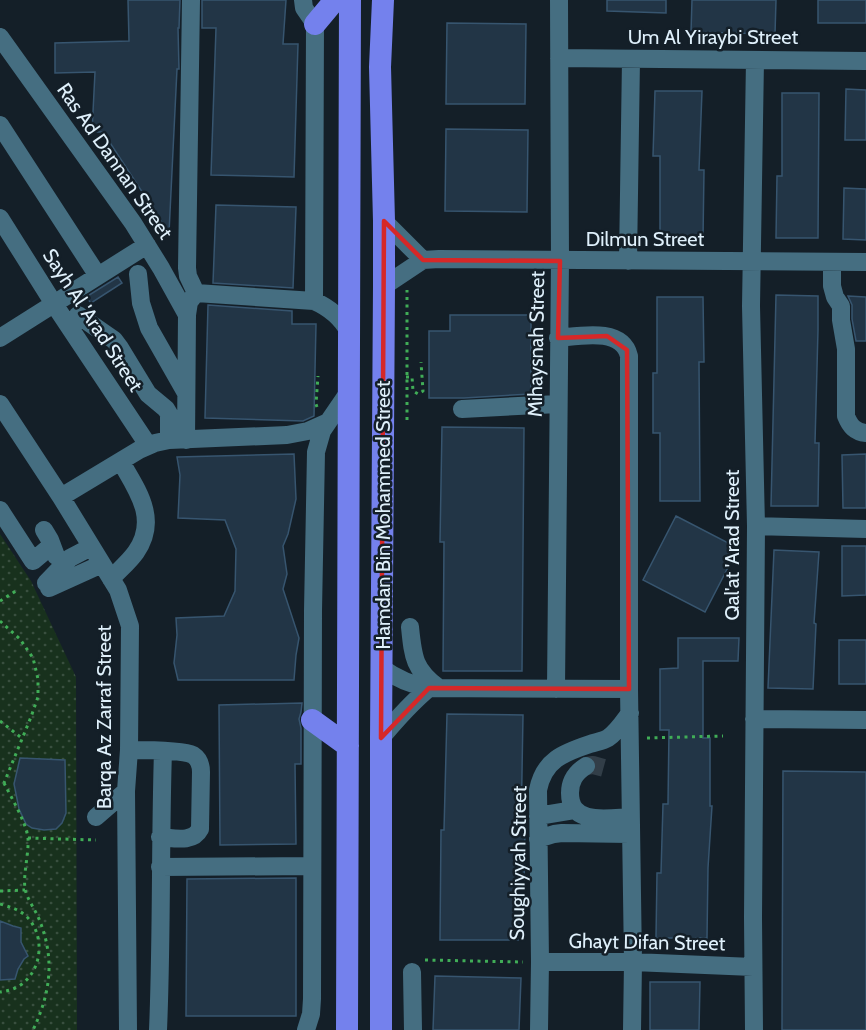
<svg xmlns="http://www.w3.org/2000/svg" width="866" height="1030" font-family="Cabin,sans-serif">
<defs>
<pattern id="park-dots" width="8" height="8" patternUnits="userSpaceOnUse" patternTransform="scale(1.5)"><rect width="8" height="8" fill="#18311d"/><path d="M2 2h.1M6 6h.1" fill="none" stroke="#394f3f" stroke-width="1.8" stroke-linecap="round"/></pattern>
</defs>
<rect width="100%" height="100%" fill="#141f28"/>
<path fill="url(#park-dots)" d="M 0,534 L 31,581 L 76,677 L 77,1030 L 0,1030 Z"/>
<path fill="#223546" stroke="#37556f" stroke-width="1.5" d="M 128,0 L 180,0 L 179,28 L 178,28 L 179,69 L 177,69 L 169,233 L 103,132 L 92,132 L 95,72 L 55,73 L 55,43 L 129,41 Z
M 202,0 L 286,0 L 283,44 L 298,44 L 294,177 L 211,175 L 216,28 L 202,28 Z
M 607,0 L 666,0 L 666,13 L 607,11 Z
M 692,0 L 776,0 L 775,34 L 691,32 Z
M 818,0 L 866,0 L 866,23 L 818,23 Z
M 447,23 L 526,24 L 525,104 L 446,104 Z
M 846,89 L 866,90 L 866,140 L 845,140 Z
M 655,91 L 702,91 L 699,170 L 704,170 L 703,239 L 660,238 L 660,156 L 653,156 Z
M 782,93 L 819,93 L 818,238 L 776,238 L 777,176 L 782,176 Z
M 446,129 L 528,130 L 527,212 L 445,211 Z
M 844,188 L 866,189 L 866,240 L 843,239 Z
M 216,205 L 296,207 L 293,288 L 213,283 Z
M 118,277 L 122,283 L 91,303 L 86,297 Z
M 776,295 L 818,296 L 818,330 L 815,443 L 819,443 L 818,506 L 771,506 Z
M 848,296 L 866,297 L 866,341 L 856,341 L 852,319 L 852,305 Z
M 657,297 L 703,297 L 704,362 L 699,362 L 700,501 L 660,501 L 660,433 L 653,433 L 653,373 L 657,373 Z
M 208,305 L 292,311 L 292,324 L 316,324 L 314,416 L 303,421 L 205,418 Z
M 450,315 L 531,315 L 531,394 L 464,398 L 429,398 L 429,331 L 450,331 Z
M 442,427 L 524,428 L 522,671 L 443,671 L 444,542 L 440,542 Z
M 294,454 L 296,499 L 288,534 L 283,546 L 287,574 L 283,589 L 299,638 L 296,655 L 294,680 L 178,680 L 174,663 L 177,635 L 176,618 L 224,616 L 235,591 L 236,549 L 225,520 L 178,518 L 180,475 L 177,457 Z
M 866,454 L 866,508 L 843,508 L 842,455 Z
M 676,516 L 738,548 L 705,612 L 643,580 Z
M 842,546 L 866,546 L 866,595 L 842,596 Z
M 774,550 L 819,552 L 814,623 L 816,624 L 813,689 L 768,688 Z
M 678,638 L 739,638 L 738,661 L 703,661 L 703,738 L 710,738 L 710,806 L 712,806 L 708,868 L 707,938 L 656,938 L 657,873 L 661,873 L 663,804 L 668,804 L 669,730 L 660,730 L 660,669 L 678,668 Z
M 839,640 L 866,640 L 866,684 L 839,684 Z
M 302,703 L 301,712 L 299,719 L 301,728 L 301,764 L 295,764 L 296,844 L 220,845 L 219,705 Z
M 447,714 L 523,715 L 521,830 L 525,830 L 523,940 L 440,940 L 441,830 L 444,830 Z
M 20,758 L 65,760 L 66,813 L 62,823 L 56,829 L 44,830 L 32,828 L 26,824 L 19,809 L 14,784 Z
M 783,771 L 866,772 L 866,1030 L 782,1030 Z
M 296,878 L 296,1016 L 186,1016 L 187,879 Z
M 0,921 L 13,926 L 21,928 L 21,942 L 28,956 L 24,959 L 18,969 L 15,979 L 0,980 Z
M 435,976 L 521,978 L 519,1030 L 433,1030 Z
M 650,982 L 700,982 L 699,1030 L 650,1030 Z"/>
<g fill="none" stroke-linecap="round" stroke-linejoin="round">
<path stroke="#323e48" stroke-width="18" stroke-dasharray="18 9" stroke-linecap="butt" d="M 586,766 L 593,765 L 604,768"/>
<path stroke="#40ad57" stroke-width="3" stroke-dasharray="3 4.5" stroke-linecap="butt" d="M 406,377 L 412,377 L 413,391 L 418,394 L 423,391 L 421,362
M 317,407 L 316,404 L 318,376
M 407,420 L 407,290
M 0,601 L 19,589
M 0,621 L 20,639 L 33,658 L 38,679 L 38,697 L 31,717 L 4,783
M 0,721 L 23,739
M 647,738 L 723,736
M 4,783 C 12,799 26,822 28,838 C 29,854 23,874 25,889 C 27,899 35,909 39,919 C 55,958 51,992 33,1030
M 28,838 L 96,840
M 0,891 L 25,890
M 0,904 C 10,907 18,909 26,916 C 45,934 43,968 22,984 C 15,989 8,991 0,992
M 425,960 L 523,962"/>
<path stroke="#456e81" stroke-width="18" d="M 191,0 L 187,268 L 188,276 L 196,293
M 303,0 L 304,8 L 315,24 L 314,301
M 0,37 L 133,223 L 161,268 L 187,315
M 559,58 L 866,61
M 0,125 L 98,276
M 0,218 L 54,304 L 148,445
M 384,221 L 423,260
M 628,261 L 631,59
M 832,262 L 832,286 L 835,297 L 841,306 L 841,320 L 846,349 L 846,416 C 850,426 855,432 866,433
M 138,274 L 141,303 L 149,328 L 186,393
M 384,286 L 423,260 L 439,259 L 866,262
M 78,315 L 114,340 L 120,348 L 148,394 L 166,409 L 169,414 L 169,440
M 0,338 L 147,245
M 558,338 C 580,336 622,327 629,356 L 629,689 L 633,962 L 632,1030
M 0,404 L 61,497 L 118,590 L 130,626 L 129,750 L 126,791 L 128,1030
M 462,409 L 558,404
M 186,440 L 187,315 L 189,302 L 196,293 L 314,301 C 330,308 341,317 349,332
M 61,497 L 139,450 L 155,443 L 169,440 L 287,435 L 308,431 L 326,423
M 0,510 L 33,561 L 52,545
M 756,526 L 866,529
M 44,530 L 50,540 L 56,556
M 111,579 C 119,570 129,562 136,552 C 159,519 137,490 121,462
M 46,583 L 70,558 L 91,547
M 49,588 L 102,564
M 410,627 C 413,657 414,670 439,688
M 382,668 C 397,679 411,685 429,688 L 629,689
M 556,689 L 560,261 L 559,0
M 754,719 L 866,720
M 381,738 C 396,720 411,703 429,688
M 129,750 C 142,750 183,750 193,755 C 199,759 201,765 201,772 L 200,829 C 193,843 174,838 160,837
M 586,766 C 575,773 570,781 570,793 C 570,826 608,818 630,817
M 538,816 L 574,810
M 96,817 L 126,791
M 538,839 L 554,834 L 562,833 L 630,834
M 160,867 L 311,866
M 540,962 L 633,962 L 753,967
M 412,972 L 413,1030
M 158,1030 C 162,937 160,844 163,751
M 306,1030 L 311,1014 L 312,999 L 313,611 L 316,452 L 322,431 L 348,393
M 539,1030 L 540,962 L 538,790 C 544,760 563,753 590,744 C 596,742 603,741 608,738 C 617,732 624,721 630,713
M 754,1030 L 753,918 L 756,526 L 751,306 L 755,60"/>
<path stroke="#7481ed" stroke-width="22" d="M 315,24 L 335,0
M 312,720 L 348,746
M 347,1030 L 350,0
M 381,1030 L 381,738 L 384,286 L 384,221 L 380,67 L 383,0"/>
</g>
<path fill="none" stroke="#d62828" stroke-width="4.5" stroke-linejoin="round" d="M 384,221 L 423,260 L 560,261 L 558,338 L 607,336 L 627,350 L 629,689 L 429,688 L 381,738 Z"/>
<g text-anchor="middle" stroke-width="5" stroke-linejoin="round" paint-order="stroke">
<g font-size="20" fill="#dff0fb" stroke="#141f28">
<text x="713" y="44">Um Al Yiraybi Street</text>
<text transform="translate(115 161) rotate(55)" y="7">Ras Ad Dannan Street</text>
<text x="645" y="246">Dilmun Street</text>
<text transform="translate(93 320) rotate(57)" y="7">Sayh Al 'Arad Street</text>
<text transform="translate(536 344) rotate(-89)" y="7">Mihaysnah Street</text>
<text transform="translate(383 515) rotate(-90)" y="7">Hamdan Bin Mohammed Street</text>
<text transform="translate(732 545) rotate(-90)" y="7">Qal'at 'Arad Street</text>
<text transform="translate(104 717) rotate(-90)" y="7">Barqa Az Zarraf Street</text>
<text transform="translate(518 863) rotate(-89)" y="7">Soughiyyah Street</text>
<text transform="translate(647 942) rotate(1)" y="7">Ghayt Difan Street</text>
</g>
</g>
</svg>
